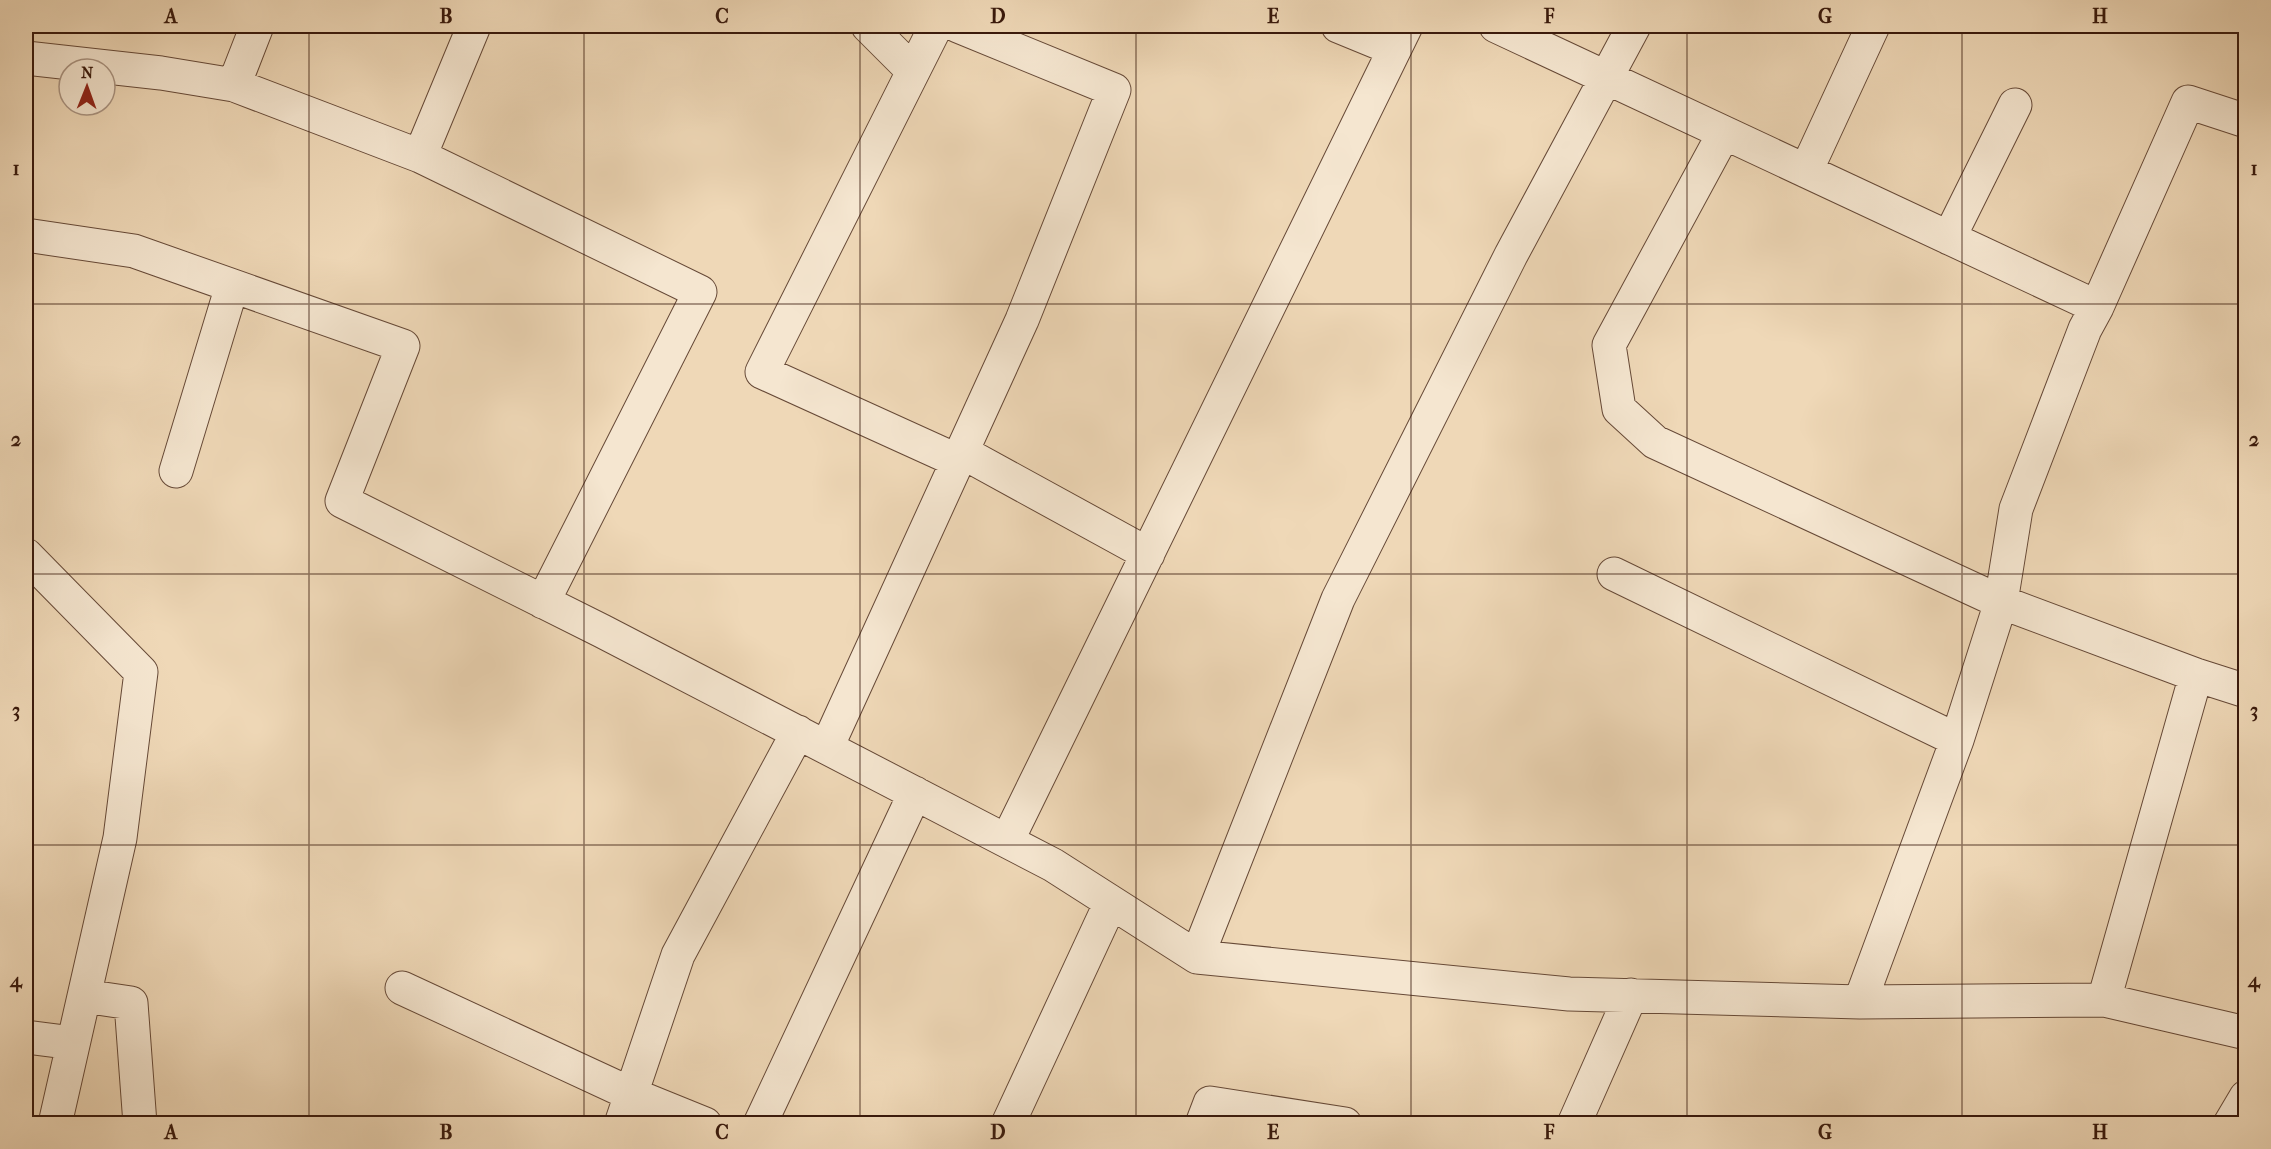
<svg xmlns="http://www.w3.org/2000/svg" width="2271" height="1149" font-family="'IM FELL French Canon',serif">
<rect width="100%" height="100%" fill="#efd8b7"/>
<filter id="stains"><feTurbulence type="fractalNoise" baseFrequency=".00333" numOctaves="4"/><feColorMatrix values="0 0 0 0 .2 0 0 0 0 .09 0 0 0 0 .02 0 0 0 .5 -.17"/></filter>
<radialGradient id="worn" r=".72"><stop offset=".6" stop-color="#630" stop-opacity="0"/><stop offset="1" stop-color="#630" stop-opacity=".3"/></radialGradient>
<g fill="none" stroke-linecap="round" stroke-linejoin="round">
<defs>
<path id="minor" d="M 868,26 L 913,71
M 936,26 L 762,372 L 958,461
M 1338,26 L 1394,49
M 1496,26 L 2097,307
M 26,58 L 161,73 L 234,85 L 420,156 L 700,292 L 543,602
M 234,85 L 257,26
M 1724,133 L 1609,345 L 1619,409 L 1655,442 L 2001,602 L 2196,675 L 2246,691
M 420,156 L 474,26
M 1806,171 L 1873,26
M 26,235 L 134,251 L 403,346 L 342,501 L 602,631 L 1053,865 L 1197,957 L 1569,994 L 1860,1002 L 2104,1000 L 2246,1033
M 1949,238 L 2015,105
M 962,452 L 1148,554
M 176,471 L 232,286
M 26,555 L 141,672 L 120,838 L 55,1124
M 1614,574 L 1957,740
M 827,747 L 1022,320 L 1114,90 L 958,26
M 1007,841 L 1406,26
M 1197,957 L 1338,599 L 1511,255 L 1634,26
M 402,988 L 631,1094 L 705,1124
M 84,996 L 131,1003 L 140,1124
M 2104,1000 L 2196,675
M 1860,1002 L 1957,740 L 2001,602 L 2016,509 L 2085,329 L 2097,307 L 2188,102 L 2246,121
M 26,1037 L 73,1043
M 621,1124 L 678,955 L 798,732
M 760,1124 L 915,793
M 1008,1124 L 1111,902
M 1202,1124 L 1210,1103 L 1345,1124
M 1574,1124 L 1631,995
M 2230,1124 L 2246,1097"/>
</defs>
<use href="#minor" stroke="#664937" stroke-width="35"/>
<use href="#minor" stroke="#f5e6d0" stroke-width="33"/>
</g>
<path fill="none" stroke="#39190c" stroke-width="1.5" stroke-opacity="0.55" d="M 309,26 L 309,1124M 584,26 L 584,1124M 860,26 L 860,1124M 1136,26 L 1136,1124M 1411,26 L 1411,1124M 1687,26 L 1687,1124M 1962,26 L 1962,1124M 26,304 L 2246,304M 26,574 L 2246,574M 26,845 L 2246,845"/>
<rect width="2271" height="1149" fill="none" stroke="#efd8b7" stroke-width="66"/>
<g transform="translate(87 87) rotate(1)"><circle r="28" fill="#f5e6d0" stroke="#aa9482" stroke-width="1.5"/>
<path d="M0-4.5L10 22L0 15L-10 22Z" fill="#8f2418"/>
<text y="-9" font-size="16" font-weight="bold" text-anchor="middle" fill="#39190c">N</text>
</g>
<rect x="33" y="33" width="2205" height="1083" fill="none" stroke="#39190c" stroke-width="2"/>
<g font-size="20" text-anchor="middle" font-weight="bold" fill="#39190c">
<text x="171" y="23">A</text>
<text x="446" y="23">B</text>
<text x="722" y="23">C</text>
<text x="998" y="23">D</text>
<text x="1273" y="23">E</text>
<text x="1549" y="23">F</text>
<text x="1825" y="23">G</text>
<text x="2100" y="23">H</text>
<text x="16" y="175">1</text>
<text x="2254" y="175">1</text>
<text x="16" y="446">2</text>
<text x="2254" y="446">2</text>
<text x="16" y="717">3</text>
<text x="2254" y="717">3</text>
<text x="16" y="987">4</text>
<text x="2254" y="987">4</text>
<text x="171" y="1139">A</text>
<text x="446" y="1139">B</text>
<text x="722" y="1139">C</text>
<text x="998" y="1139">D</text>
<text x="1273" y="1139">E</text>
<text x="1549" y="1139">F</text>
<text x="1825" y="1139">G</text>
<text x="2100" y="1139">H</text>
</g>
<rect width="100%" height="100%" filter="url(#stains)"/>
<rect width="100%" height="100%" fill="url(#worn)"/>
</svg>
